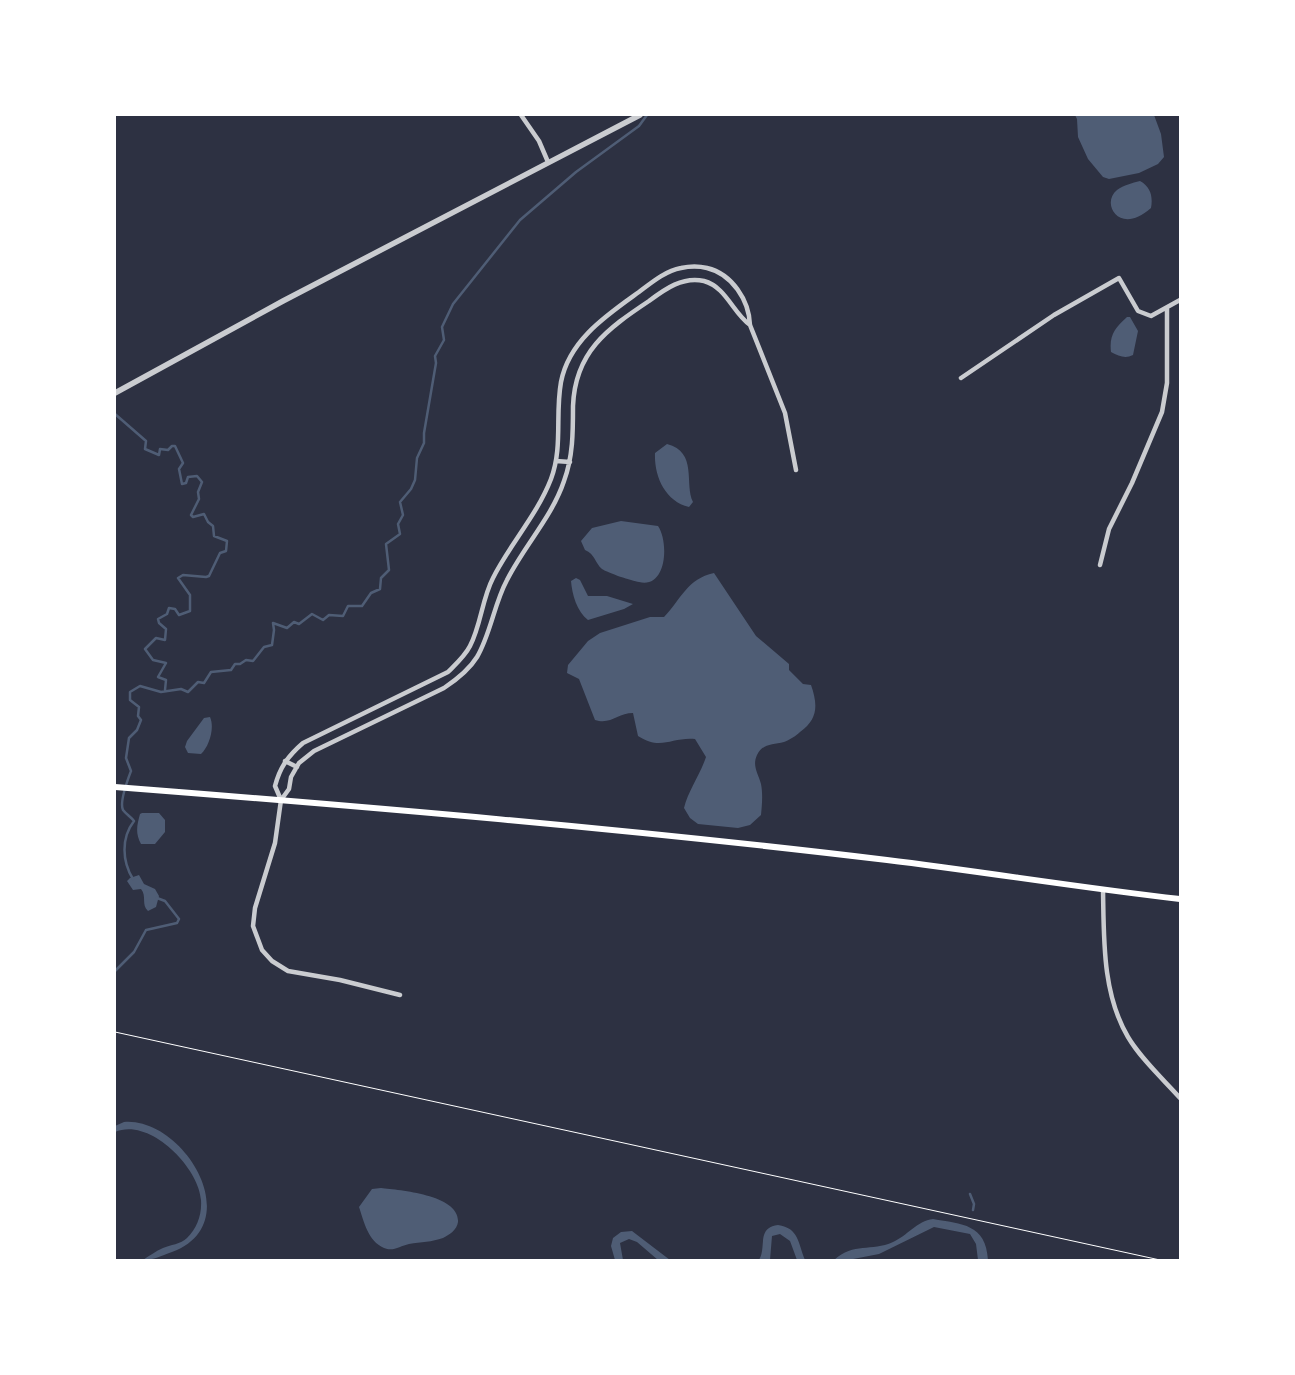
<svg xmlns="http://www.w3.org/2000/svg" width="1295" height="1375" font-family="'Archivo Narrow',sans-serif">
<rect width="100%" height="100%" fill="#2d3142"/>
<path fill="#4f5d75" d="M 1075,115 L 1154,115 L 1161,134 L 1164,157 L 1158,164 L 1139,173 L 1109,179 L 1103,177 L 1088,159 L 1078,137 L 1077,119 Z
M 1140,181 C 1151,187 1153,197 1151,208 C 1120,236 1100,204 1117,190 C 1124,185 1132,183 1140,181 Z
M 1127,317 L 1130,317 L 1138,331 L 1133,355 C 1125,359 1119,356 1111,352 C 1109,335 1115,328 1127,317 Z
M 667,444 C 698,452 684,484 693,502 L 689,507 C 665,501 654,476 655,453 Z
M 621,521 L 658,526 C 669,542 667,589 639,582 C 632,581 608,573 602,569 C 595,563 595,554 585,550 L 581,541 L 592,528 Z
M 714,573 L 756,636 L 789,664 L 789,670 L 803,684 L 811,685 C 818,705 818,719 800,732 C 796,736 789,740 784,742 C 773,745 763,743 757,755 C 752,766 758,773 761,784 C 763,794 762,805 761,815 L 750,825 L 738,828 L 698,824 L 690,818 L 684,808 C 688,791 700,775 706,757 L 695,739 C 671,737 661,751 638,736 L 633,713 C 618,713 611,725 595,720 L 579,679 L 567,673 L 568,665 L 588,641 L 600,633 L 650,617 L 664,617 C 682,598 687,579 714,573 Z
M 576,578 L 580,580 L 588,596 L 607,596 L 633,604 L 624,609 L 588,620 C 577,612 572,594 571,581 Z
M 210,717 C 215,728 209,747 201,754 L 188,753 L 185,747 L 187,741 L 204,718 Z
M 142,813 L 159,813 L 165,820 L 165,832 L 155,844 L 141,844 C 135,833 137,825 140,814 Z
M 139,875 L 144,884 L 155,889 L 159,896 L 156,907 L 148,911 C 141,905 147,896 141,889 L 133,890 L 127,881 L 130,878 Z
M 124,1122 C 183,1117 249,1223 172,1252 C 160,1256 155,1260 143,1260 C 149,1256 156,1251 163,1248 C 170,1245 181,1244 187,1238 C 197,1228 202,1215 201,1200 C 199,1168 150,1117 115,1132 L 115,1126 Z
M 381,1188 C 400,1190 460,1195 458,1222 C 457,1230 449,1235 443,1238 C 432,1242 421,1242 409,1244 C 400,1246 393,1252 384,1248 C 368,1241 364,1222 359,1207 L 372,1189 Z
M 933,1219 C 962,1224 986,1224 988,1260 L 978,1260 L 976,1244 L 970,1234 L 934,1227 L 879,1254 L 848,1260 L 834,1260 C 854,1242 871,1252 893,1242 C 907,1236 917,1221 933,1219 Z
M 778,1225 C 799,1228 798,1243 805,1260 L 797,1260 L 790,1241 L 780,1234 L 772,1236 L 770,1260 L 759,1260 C 767,1247 756,1228 778,1225 Z
M 632,1231 L 670,1260 L 658,1260 L 637,1242 L 629,1239 L 620,1243 L 623,1260 L 615,1260 L 611,1246 L 613,1238 L 621,1232 Z"/>
<g fill="none" stroke-linecap="round" stroke-linejoin="round">
<path stroke="#4f5d75" stroke-width="2.5" d="M 115,414 L 146,441 L 145,449 L 159,455 L 160,449 L 168,450 L 172,446 L 175,446 L 183,463 L 179,469 L 182,484 L 186,483 L 188,477 L 197,476 L 202,482 L 198,492 L 199,499 L 191,515 L 193,517 L 204,514 L 208,522 L 213,526 L 214,536 L 227,541 L 226,551 L 220,553 L 209,576 L 206,577 L 183,575 L 178,578 L 190,595 L 190,611 L 179,615 L 175,609 L 169,608 L 167,614 L 158,619 L 159,623 L 166,629 L 165,640 L 156,638 L 145,649 L 153,660 L 166,663 L 158,677 L 166,680 L 165,690
M 133,879 C 122,861 121,838 134,821 C 131,817 126,814 123,810 C 119,802 128,779 131,771 L 126,758 L 129,738 L 137,730 L 141,720 L 138,716 L 139,707 L 130,700 L 130,692 L 140,686 L 161,692 L 181,689 L 188,692 L 198,682 L 204,683 L 211,672 L 231,670 L 235,664 L 240,664 L 246,660 L 253,661 L 264,647 L 272,645 L 274,630 L 273,623 L 287,628 L 294,622 L 299,624 L 312,614 L 323,620 L 329,615 L 343,616 L 348,606 L 362,606 L 371,593 L 380,589 L 381,578 L 389,570 L 386,544 L 400,534 L 398,524 L 403,515 L 400,502 L 411,489 L 415,480 L 417,458 L 424,443 L 424,433 L 436,363 L 435,356 L 444,340 L 442,327 L 453,304 L 520,220 L 576,172 L 639,126 L 647,115
M 115,971 L 134,952 L 146,930 L 177,923 L 179,919 L 165,901 L 157,898
M 970,1194 L 974,1204 L 973,1210"/>
<path stroke="#fff" stroke-width="1" d="M 115,1032 L 1160,1260"/>
<path stroke="#caccd0" stroke-width="4.5" d="M 521,115 L 539,141 L 548,162
M 961,378 L 1054,315 L 1119,278 L 1138,311 L 1151,316 L 1180,300
M 556,461 L 570,462
M 1100,565 L 1109,529 L 1132,483 L 1162,412 L 1167,383 L 1167,309
M 285,761 L 297,767
M 281,800 L 275,786 C 280,767 288,756 303,743 L 448,672 C 456,664 465,656 470,646 C 481,625 482,599 493,578 C 510,544 537,515 551,479 C 563,447 555,415 561,382 C 569,340 607,315 639,292 C 651,283 665,271 681,268 C 690,266 699,266 707,268 C 732,274 749,300 750,325 L 785,413 L 796,470
M 1103,890 C 1104,938 1102,993 1128,1037 C 1141,1059 1163,1079 1180,1098
M 400,995 L 340,980 L 288,971 L 272,961 L 262,950 L 253,926 L 255,908 L 275,843 L 281,800 L 289,789 L 291,777 L 299,763 L 314,751 L 444,688 C 456,680 469,670 477,657 C 491,633 494,604 507,580 C 524,546 552,517 564,481 C 573,457 573,432 573,406 C 575,352 607,329 649,301 C 665,289 683,276 704,281 C 726,287 733,313 750,325"/>
<path stroke="#caccd0" stroke-width="5.5" d="M 115,393 L 283,301 L 640,115"/>
<path stroke="#fff" stroke-width="6" d="M 115,787 C 372,807 630,829 887,860 C 985,872 1082,888 1180,899"/>
</g>
<rect width="1295" height="1375" fill="none" stroke="#ffffff" stroke-width="232"/>
</svg>
